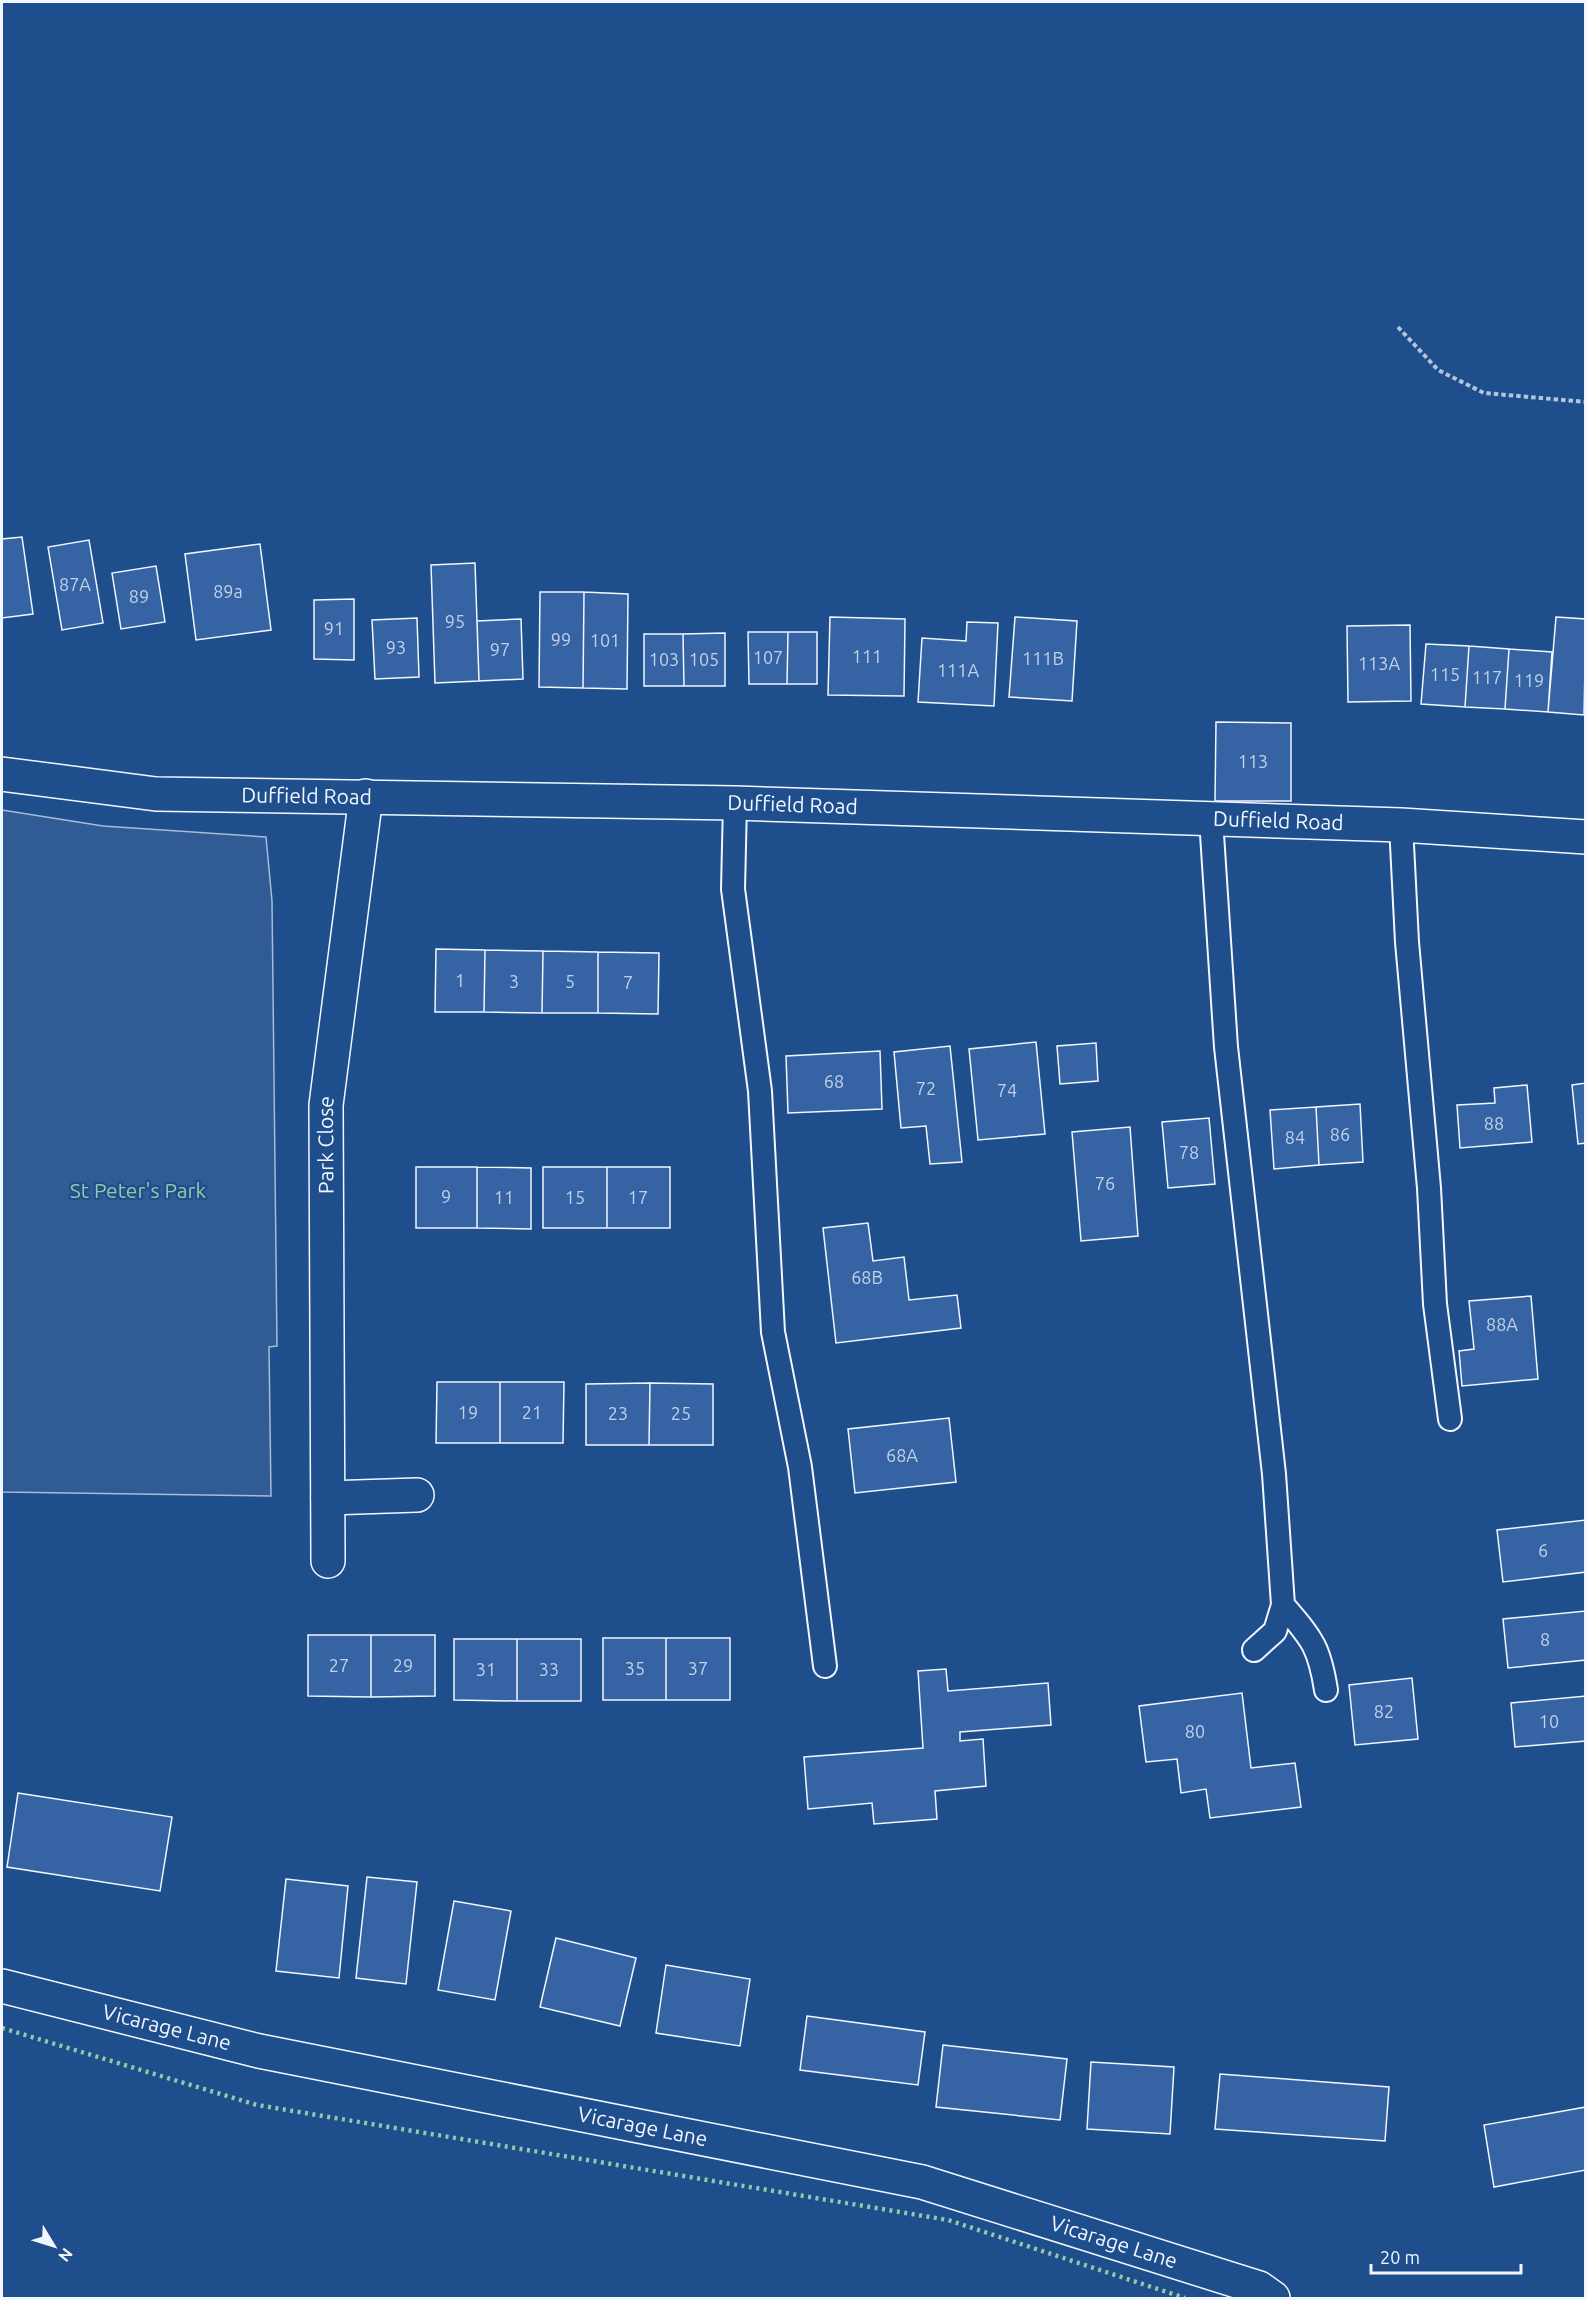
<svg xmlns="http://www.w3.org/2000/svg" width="1587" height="2300" font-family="Ubuntu,sans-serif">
<rect width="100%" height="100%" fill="#1f4e8c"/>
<path fill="#305b95" stroke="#a8bbd7" stroke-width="1.5" d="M 2,810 L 103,826 L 266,837 L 272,901 L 277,1346 L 269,1347 L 271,1496 L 2,1492 Z"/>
<path fill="#3563a3" stroke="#f2f6ff" stroke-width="1.5" d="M 22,537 L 33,614 L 2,618 L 2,539 Z
M 89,540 L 103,623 L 62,630 L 48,547 Z
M 260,544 L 271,630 L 196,640 L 185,554 Z
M 475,563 L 479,681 L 435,683 L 431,565 Z
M 156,566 L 165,622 L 121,629 L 112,573 Z
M 540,592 L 584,592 L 583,688 L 539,687 Z
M 584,592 L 628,594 L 627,689 L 583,688 Z
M 354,599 L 354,660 L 314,659 L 314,600 Z
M 830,617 L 905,619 L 904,696 L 828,695 Z
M 1015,617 L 1077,621 L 1072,701 L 1009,697 Z
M 1556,617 L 1586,619 L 1584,715 L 1548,712 Z
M 417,618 L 419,677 L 375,679 L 372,620 Z
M 521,619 L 523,679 L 479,681 L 477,621 Z
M 967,622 L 998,623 L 994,706 L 918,702 L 922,638 L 966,641 Z
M 1410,625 L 1411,701 L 1348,702 L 1347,626 Z
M 748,632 L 788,632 L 787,684 L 749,684 Z
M 788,632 L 817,632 L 817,684 L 787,684 Z
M 725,633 L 725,686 L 684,686 L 683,634 Z
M 644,634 L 683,634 L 684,686 L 644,686 Z
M 1426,644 L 1469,646 L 1465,707 L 1421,704 Z
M 1469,646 L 1509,649 L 1505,709 L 1465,707 Z
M 1509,649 L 1552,652 L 1548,712 L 1505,709 Z
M 1216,722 L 1291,723 L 1291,801 L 1215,801 Z
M 436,949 L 485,950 L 484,1012 L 435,1012 Z
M 485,950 L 543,951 L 542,1013 L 484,1012 Z
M 543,951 L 598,952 L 598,1013 L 542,1013 Z
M 598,952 L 659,953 L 658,1014 L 598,1013 Z
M 1036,1042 L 1045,1134 L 978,1140 L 969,1049 Z
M 1096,1043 L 1098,1081 L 1060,1084 L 1057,1046 Z
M 950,1046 L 962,1162 L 930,1164 L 926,1126 L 901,1128 L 894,1052 Z
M 880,1051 L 882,1109 L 788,1113 L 786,1056 Z
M 1586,1083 L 1586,1143 L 1578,1144 L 1572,1085 Z
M 1527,1085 L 1532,1142 L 1460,1148 L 1457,1105 L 1495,1103 L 1494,1088 Z
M 1360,1104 L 1363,1162 L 1319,1165 L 1316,1107 Z
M 1316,1107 L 1319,1165 L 1274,1169 L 1270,1110 Z
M 1209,1118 L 1215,1184 L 1168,1188 L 1162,1122 Z
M 1130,1127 L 1138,1236 L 1081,1241 L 1072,1132 Z
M 416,1167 L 477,1167 L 477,1228 L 416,1228 Z
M 477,1167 L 531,1168 L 531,1229 L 477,1228 Z
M 543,1167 L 607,1167 L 607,1228 L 543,1228 Z
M 607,1167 L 670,1167 L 670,1228 L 607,1228 Z
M 868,1223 L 873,1261 L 904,1257 L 909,1300 L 957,1295 L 961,1328 L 836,1343 L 823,1228 Z
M 1531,1296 L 1538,1379 L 1462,1386 L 1459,1351 L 1474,1349 L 1469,1301 Z
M 437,1382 L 500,1382 L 500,1443 L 436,1443 Z
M 500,1382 L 564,1382 L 563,1443 L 500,1443 Z
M 650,1383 L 713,1384 L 713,1445 L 649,1445 Z
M 650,1383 L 649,1445 L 586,1445 L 586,1384 Z
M 949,1418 L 956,1482 L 855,1493 L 848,1429 Z
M 1586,1520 L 1586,1572 L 1503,1582 L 1497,1530 Z
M 1586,1611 L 1586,1660 L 1508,1668 L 1503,1619 Z
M 308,1635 L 371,1635 L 371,1697 L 308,1696 Z
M 371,1635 L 435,1635 L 435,1696 L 371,1697 Z
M 603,1638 L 666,1638 L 666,1700 L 603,1700 Z
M 666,1638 L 730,1638 L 730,1700 L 666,1700 Z
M 454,1639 L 517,1639 L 517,1701 L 454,1700 Z
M 517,1639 L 581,1639 L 581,1701 L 517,1701 Z
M 946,1669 L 948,1691 L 1048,1683 L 1051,1725 L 960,1732 L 960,1741 L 983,1739 L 986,1786 L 935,1791 L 937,1819 L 874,1824 L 872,1803 L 808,1809 L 804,1757 L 923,1748 L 918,1671 Z
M 1412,1678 L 1418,1739 L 1355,1745 L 1349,1685 Z
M 1242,1693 L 1251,1768 L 1295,1763 L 1301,1807 L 1210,1818 L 1206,1789 L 1181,1793 L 1177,1759 L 1146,1762 L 1139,1706 Z
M 1586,1696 L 1586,1741 L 1515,1747 L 1511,1703 Z
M 18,1793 L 172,1817 L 160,1891 L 7,1867 Z
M 367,1877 L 417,1882 L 406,1984 L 356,1978 Z
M 286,1879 L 348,1886 L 339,1978 L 276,1971 Z
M 454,1901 L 511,1911 L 495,2000 L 438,1990 Z
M 556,1938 L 636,1958 L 620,2026 L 540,2007 Z
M 666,1965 L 750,1979 L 740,2046 L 656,2033 Z
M 807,2016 L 925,2032 L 918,2085 L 800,2070 Z
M 943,2045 L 1067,2059 L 1060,2120 L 936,2107 Z
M 1091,2062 L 1174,2067 L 1170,2134 L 1087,2129 Z
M 1220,2074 L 1389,2087 L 1385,2141 L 1215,2129 Z
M 1586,2107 L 1586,2170 L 1494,2187 L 1484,2125 Z"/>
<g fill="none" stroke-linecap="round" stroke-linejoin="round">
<defs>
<path id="service" d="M 735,803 L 733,889 L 760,1091 L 773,1332 L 800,1467 L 825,1666
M 1211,819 L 1226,1047 L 1274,1474 L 1283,1605 L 1275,1631 L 1254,1650
M 1401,825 L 1407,942 L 1429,1188 L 1435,1304 L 1450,1419
M 1283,1605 C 1311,1638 1319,1645 1326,1690"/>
<g id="minor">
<path d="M 328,1498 L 417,1495"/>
<path id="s1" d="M 328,1561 L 326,1105 L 366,796"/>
<path id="s2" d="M 2,1986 L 259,2051 L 922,2182 L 1259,2288 L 1273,2298"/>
</g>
<g id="tertiary">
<path id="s3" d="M 2,774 L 156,794 L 735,803 L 1401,825 L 1586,837"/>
</g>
</defs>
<use href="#service" stroke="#f2f6ff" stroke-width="26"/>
<use href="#minor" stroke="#f2f6ff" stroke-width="36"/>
<use href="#tertiary" stroke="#f2f6ff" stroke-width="36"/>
<path stroke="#b3c4dc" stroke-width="4" stroke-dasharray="4.5 3" stroke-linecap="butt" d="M 1398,327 L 1438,370 L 1484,393 L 1586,402"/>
<use href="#service" stroke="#1f4e8c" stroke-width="22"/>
<use href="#minor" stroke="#1f4e8c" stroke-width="33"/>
<use href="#tertiary" stroke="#1f4e8c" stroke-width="33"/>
<path stroke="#97c8a6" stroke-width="4.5" stroke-dasharray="3 4.5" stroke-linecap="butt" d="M 2,2028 L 257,2105 L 948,2220 L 1185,2298"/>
</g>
<g text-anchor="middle" stroke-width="4.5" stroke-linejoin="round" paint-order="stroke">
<g font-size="18" fill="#c3d1e8">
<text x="75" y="591">87A</text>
<text x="228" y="598">89a</text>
<text x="139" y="603">89</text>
<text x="455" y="628">95</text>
<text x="334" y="635">91</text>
<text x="561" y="646">99</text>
<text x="605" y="647">101</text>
<text x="396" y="654">93</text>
<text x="500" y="656">97</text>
<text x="867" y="663">111</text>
<text x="768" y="664">107</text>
<text x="1043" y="665">111B</text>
<text x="664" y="666">103</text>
<text x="704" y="666">105</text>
<text x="1379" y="670">113A</text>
<text x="958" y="677">111A</text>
<text x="1445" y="681">115</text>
<text x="1487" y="684">117</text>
<text x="1529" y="687">119</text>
<text x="1253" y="768">113</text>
<text x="460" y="987">1</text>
<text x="514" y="988">3</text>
<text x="570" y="988">5</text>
<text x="628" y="989">7</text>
<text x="834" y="1088">68</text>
<text x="926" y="1095">72</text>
<text x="1007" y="1097">74</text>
<text x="1494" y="1130">88</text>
<text x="1340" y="1141">86</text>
<text x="1295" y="1144">84</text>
<text x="1189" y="1159">78</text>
<text x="1105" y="1190">76</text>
<text x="446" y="1203">9</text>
<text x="504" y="1204">11</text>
<text x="575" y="1204">15</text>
<text x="638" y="1204">17</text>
<text x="867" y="1284">68B</text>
<text x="1502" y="1331">88A</text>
<text x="468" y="1419">19</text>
<text x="532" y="1419">21</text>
<text x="618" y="1420">23</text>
<text x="681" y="1420">25</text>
<text x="902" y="1462">68A</text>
<text x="1543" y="1557">6</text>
<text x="1545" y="1646">8</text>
<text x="339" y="1672">27</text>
<text x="403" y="1672">29</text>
<text x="635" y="1675">35</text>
<text x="698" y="1675">37</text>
<text x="486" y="1676">31</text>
<text x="549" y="1676">33</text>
<text x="1384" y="1718">82</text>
<text x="1549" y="1728">10</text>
<text x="1195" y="1738">80</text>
</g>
<g font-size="21" fill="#f2f6ff" stroke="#1f4e8c">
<text dy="7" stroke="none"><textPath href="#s3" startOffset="306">Duffield Road</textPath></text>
<text dy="7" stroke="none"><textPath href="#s3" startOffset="792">Duffield Road</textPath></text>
<text dy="7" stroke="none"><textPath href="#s3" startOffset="1278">Duffield Road</textPath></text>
<text dy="7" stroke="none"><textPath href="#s1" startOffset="416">Park Close</textPath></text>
<text dy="7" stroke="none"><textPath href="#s2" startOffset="170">Vicarage Lane</textPath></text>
<text dy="7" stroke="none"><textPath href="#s2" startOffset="656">Vicarage Lane</textPath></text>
<text dy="7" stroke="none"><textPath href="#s2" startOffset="1142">Vicarage Lane</textPath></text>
</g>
<g font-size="21" fill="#97c8a6" stroke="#1f4e8c">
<text x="138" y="1198">St Peter's Park</text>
</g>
</g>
<rect width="1587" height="2300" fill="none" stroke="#f2f6ff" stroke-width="6"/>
<g transform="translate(54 2246) rotate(128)" stroke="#1f4e8c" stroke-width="4.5" paint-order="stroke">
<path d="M0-4.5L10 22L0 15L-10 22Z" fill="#f2f6ff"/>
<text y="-9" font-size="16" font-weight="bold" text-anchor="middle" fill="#f2f6ff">N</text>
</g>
<path d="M1371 2264v9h150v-9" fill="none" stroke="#f2f6ff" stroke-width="3"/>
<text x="1380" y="2264" font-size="18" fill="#f2f6ff" stroke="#1f4e8c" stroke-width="4.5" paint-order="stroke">20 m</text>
</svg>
